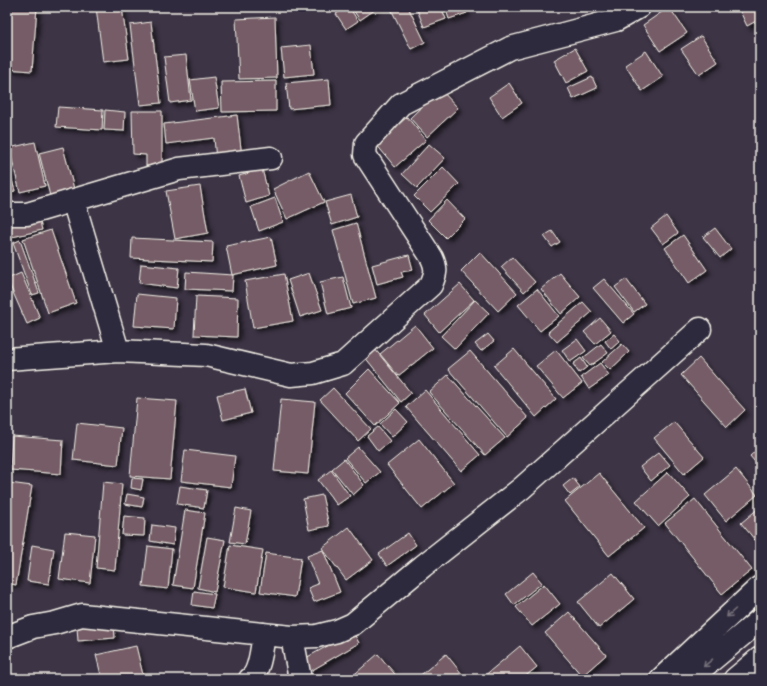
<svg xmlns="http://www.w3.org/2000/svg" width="767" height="686" font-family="'Architects Daughter',sans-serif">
<defs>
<filter id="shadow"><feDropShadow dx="3.5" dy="3.5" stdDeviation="2" flood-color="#0009"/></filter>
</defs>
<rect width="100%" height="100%" fill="#3d3445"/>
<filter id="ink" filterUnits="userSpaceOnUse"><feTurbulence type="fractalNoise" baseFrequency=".025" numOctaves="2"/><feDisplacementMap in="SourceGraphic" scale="8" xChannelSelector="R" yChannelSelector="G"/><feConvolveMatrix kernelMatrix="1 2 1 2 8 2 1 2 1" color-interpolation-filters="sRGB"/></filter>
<g filter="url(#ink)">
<path fill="#755c66" stroke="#f4f1e8" filter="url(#shadow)" d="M 7,7 L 37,7 L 32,71 L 7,69 Z
M 96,7 L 122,7 L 129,59 L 103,62 Z
M 346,7 L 349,7 L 358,21 L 346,29 L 336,14 Z
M 351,7 L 379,7 L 360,20 Z
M 390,7 L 408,7 L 425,42 L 411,49 Z
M 416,7 L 441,7 L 446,19 L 424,27 Z
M 445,7 L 465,7 L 467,13 L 449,19 Z
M 669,7 L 687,33 L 660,51 L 643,25 Z
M 738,7 L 760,7 L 760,19 L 747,26 Z
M 275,17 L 277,78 L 239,79 L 236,19 Z
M 151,22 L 161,103 L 140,105 L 130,25 Z
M 701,36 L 718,62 L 699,75 L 681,49 Z
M 311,45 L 314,74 L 284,77 L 281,48 Z
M 575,48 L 588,71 L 566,83 L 554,60 Z
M 646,51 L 663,77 L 642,91 L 625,65 Z
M 186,55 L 191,100 L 170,103 L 164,57 Z
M 214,77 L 219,108 L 195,111 L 190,80 Z
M 592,77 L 597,88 L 573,99 L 568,88 Z
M 329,79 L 331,105 L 289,109 L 286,83 Z
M 276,81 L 276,111 L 222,112 L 221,82 Z
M 509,83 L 522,103 L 502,117 L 489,97 Z
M 440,89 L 458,108 L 427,137 L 410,118 Z
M 58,107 L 103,110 L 102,130 L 56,127 Z
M 105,110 L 125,112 L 124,131 L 104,130 Z
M 132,111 L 162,111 L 162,167 L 146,166 L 146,155 L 133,154 Z
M 237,115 L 242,157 L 216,160 L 214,138 L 166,144 L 164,124 Z
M 407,117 L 426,140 L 395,167 L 376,144 Z
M 35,142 L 45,186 L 20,192 L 9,148 Z
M 429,144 L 445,158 L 417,188 L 402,174 Z
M 63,147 L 74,189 L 50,196 L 39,153 Z
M 7,162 L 15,191 L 7,193 Z
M 443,167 L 459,184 L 430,212 L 414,196 Z
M 262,169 L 269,196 L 246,203 L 239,176 Z
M 309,171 L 324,202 L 287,219 L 273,189 Z
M 200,186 L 208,233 L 175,239 L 166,191 Z
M 351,195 L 357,217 L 332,225 L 325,202 Z
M 275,198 L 283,222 L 259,231 L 251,207 Z
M 447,200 L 465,219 L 446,238 L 428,220 Z
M 666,216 L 678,233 L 663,244 L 651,228 Z
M 39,218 L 42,230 L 8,238 L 7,226 Z
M 356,223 L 376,298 L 353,304 L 333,230 Z
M 715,228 L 731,249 L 720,258 L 703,237 Z
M 51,230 L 76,303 L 48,313 L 23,239 Z
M 552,231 L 560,242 L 552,247 L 544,236 Z
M 683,235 L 707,270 L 689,283 L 665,248 Z
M 271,237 L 277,265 L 232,275 L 226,246 Z
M 132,238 L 213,242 L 212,262 L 131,258 Z
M 20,240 L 39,293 L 32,295 L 13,243 Z
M 480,252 L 517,293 L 498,311 L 461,271 Z
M 409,255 L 413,270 L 401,272 L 403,277 L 377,284 L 372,265 Z
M 512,257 L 535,282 L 524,292 L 501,267 Z
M 141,264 L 179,268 L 177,288 L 139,283 Z
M 186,272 L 233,275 L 232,291 L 185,289 Z
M 21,273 L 40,318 L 27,324 L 7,279 Z
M 309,273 L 322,310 L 300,317 L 288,280 Z
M 560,273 L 580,297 L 561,314 L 541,289 Z
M 284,274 L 293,321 L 253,328 L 245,281 Z
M 343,277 L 351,308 L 328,314 L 320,282 Z
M 604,279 L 634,314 L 623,323 L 593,288 Z
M 626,279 L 645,304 L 634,312 L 615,287 Z
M 460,284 L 474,300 L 439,332 L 425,315 Z
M 537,289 L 559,316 L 540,331 L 518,305 Z
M 137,294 L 176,298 L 174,329 L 134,326 Z
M 196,296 L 238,298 L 237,337 L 194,335 Z
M 475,300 L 489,313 L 455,349 L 441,336 Z
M 583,302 L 592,312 L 557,342 L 548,332 Z
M 600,318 L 611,331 L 595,344 L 584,332 Z
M 415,325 L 433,348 L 398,376 L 380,354 Z
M 488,334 L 494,341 L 481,351 L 475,344 Z
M 614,334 L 620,341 L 611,349 L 605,341 Z
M 577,339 L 586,351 L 570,362 L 562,350 Z
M 601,344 L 608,353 L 590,366 L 583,358 Z
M 622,344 L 629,352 L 610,370 L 602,362 Z
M 374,348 L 411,393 L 401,402 L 364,356 Z
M 514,349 L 556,399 L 536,417 L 494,366 Z
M 556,350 L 582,383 L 563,398 L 536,366 Z
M 470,351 L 528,418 L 507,437 L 448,369 Z
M 581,358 L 587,367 L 579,373 L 573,364 Z
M 699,358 L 745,410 L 727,427 L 681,375 Z
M 600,363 L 609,375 L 589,389 L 581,377 Z
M 369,369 L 400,403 L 375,426 L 345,393 Z
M 448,375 L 505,438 L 485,455 L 429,392 Z
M 333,388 L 371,429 L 358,441 L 320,400 Z
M 245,389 L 251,413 L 223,420 L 217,395 Z
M 425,390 L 480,455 L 461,471 L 406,407 Z
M 137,398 L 177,401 L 170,479 L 130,476 Z
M 281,399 L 315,402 L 308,474 L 274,471 Z
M 396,409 L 408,422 L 392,437 L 380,424 Z
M 674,422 L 704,457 L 684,474 L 654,438 Z
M 77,423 L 122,428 L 118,465 L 73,460 Z
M 378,427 L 390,441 L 378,451 L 367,436 Z
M 12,436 L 63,440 L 61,474 L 10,470 Z
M 419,439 L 454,483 L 422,509 L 387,465 Z
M 358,447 L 380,472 L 366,483 L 345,458 Z
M 760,447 L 760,468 L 750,456 Z
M 185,450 L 235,456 L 231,487 L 181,481 Z
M 659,452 L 670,465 L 651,481 L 640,467 Z
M 344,459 L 364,485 L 353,495 L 332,469 Z
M 736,469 L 757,495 L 726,521 L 705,495 Z
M 331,470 L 350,496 L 337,505 L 318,480 Z
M 668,472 L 690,497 L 658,526 L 636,501 Z
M 599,473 L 644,528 L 609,556 L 565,501 Z
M 132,478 L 143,479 L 141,490 L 131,488 Z
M 573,478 L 580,487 L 570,495 L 563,486 Z
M 103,482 L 122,484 L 115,570 L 96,568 Z
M 9,483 L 32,486 L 16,585 L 7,583 L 7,497 Z
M 180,486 L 207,490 L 204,508 L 177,504 Z
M 127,494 L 144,497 L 142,507 L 125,504 Z
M 322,495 L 329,526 L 309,530 L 303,499 Z
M 695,499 L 752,570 L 722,594 L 665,523 Z
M 760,507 L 760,546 L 741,523 Z
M 236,508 L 251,511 L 245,544 L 230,542 Z
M 185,510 L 205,513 L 193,588 L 173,585 Z
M 124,516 L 145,518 L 144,536 L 122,535 Z
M 152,525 L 175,528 L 173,545 L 150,541 Z
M 349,527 L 373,560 L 346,580 L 322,548 Z
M 65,532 L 95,535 L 90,583 L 59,579 Z
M 408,533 L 416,545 L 387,566 L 379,554 Z
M 207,537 L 225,540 L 215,592 L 198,588 Z
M 32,545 L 54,549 L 49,584 L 27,581 Z
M 230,545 L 263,550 L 256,592 L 223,587 Z
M 148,546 L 172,549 L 168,589 L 143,586 Z
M 323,550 L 340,592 L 314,602 L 308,588 L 318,584 L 307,556 Z
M 266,553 L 301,558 L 295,597 L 260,592 Z
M 533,572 L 542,583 L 514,605 L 506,594 Z
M 613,573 L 634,599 L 599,628 L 578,602 Z
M 544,584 L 560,604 L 532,626 L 516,607 Z
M 194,591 L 215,594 L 212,608 L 192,605 Z
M 569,612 L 606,655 L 582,676 L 545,633 Z
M 114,625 L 115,638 L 78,641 L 77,627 Z
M 353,632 L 359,643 L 309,672 L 302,660 Z
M 136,646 L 144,679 L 102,679 L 96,655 Z
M 520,646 L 537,667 L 522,679 L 485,679 L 483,677 Z
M 378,654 L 399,679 L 349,679 Z
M 446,654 L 466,679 L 416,679 Z"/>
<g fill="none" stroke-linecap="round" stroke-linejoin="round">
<defs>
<path id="minor" d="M 73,200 L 118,351
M 7,214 L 27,214 L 179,169 L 271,158
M 7,359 L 118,351 L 206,355 L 291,375 L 313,373 L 343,364 L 431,285 C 436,273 437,269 432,258 L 365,155 L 366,143 L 401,104 L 510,48 L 616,20 L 639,7
M 7,637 L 33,627 L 55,623 L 82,615 L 292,637 L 317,636 L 337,631 L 353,624 L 423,566 L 522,488 L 700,329
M 292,637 L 300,679
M 250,679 C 260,672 262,646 264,634
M 661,679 L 760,587
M 689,679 L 760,620
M 735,679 L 760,658"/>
</defs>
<use href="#minor" stroke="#f4f1e8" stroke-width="25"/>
<use href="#minor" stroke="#2f2a3d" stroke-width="22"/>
</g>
<defs><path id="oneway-shaft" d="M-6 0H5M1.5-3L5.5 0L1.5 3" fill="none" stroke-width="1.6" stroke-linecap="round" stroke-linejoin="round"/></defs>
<g stroke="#747079">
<use href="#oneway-shaft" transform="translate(731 613) rotate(138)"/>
<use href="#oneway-shaft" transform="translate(708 663) rotate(140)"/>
</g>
</g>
<rect width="767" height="686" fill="none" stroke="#2f2a3d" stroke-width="24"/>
<rect x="12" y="12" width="743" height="662" fill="none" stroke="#f4f1e8" stroke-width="1.5" filter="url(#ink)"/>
</svg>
